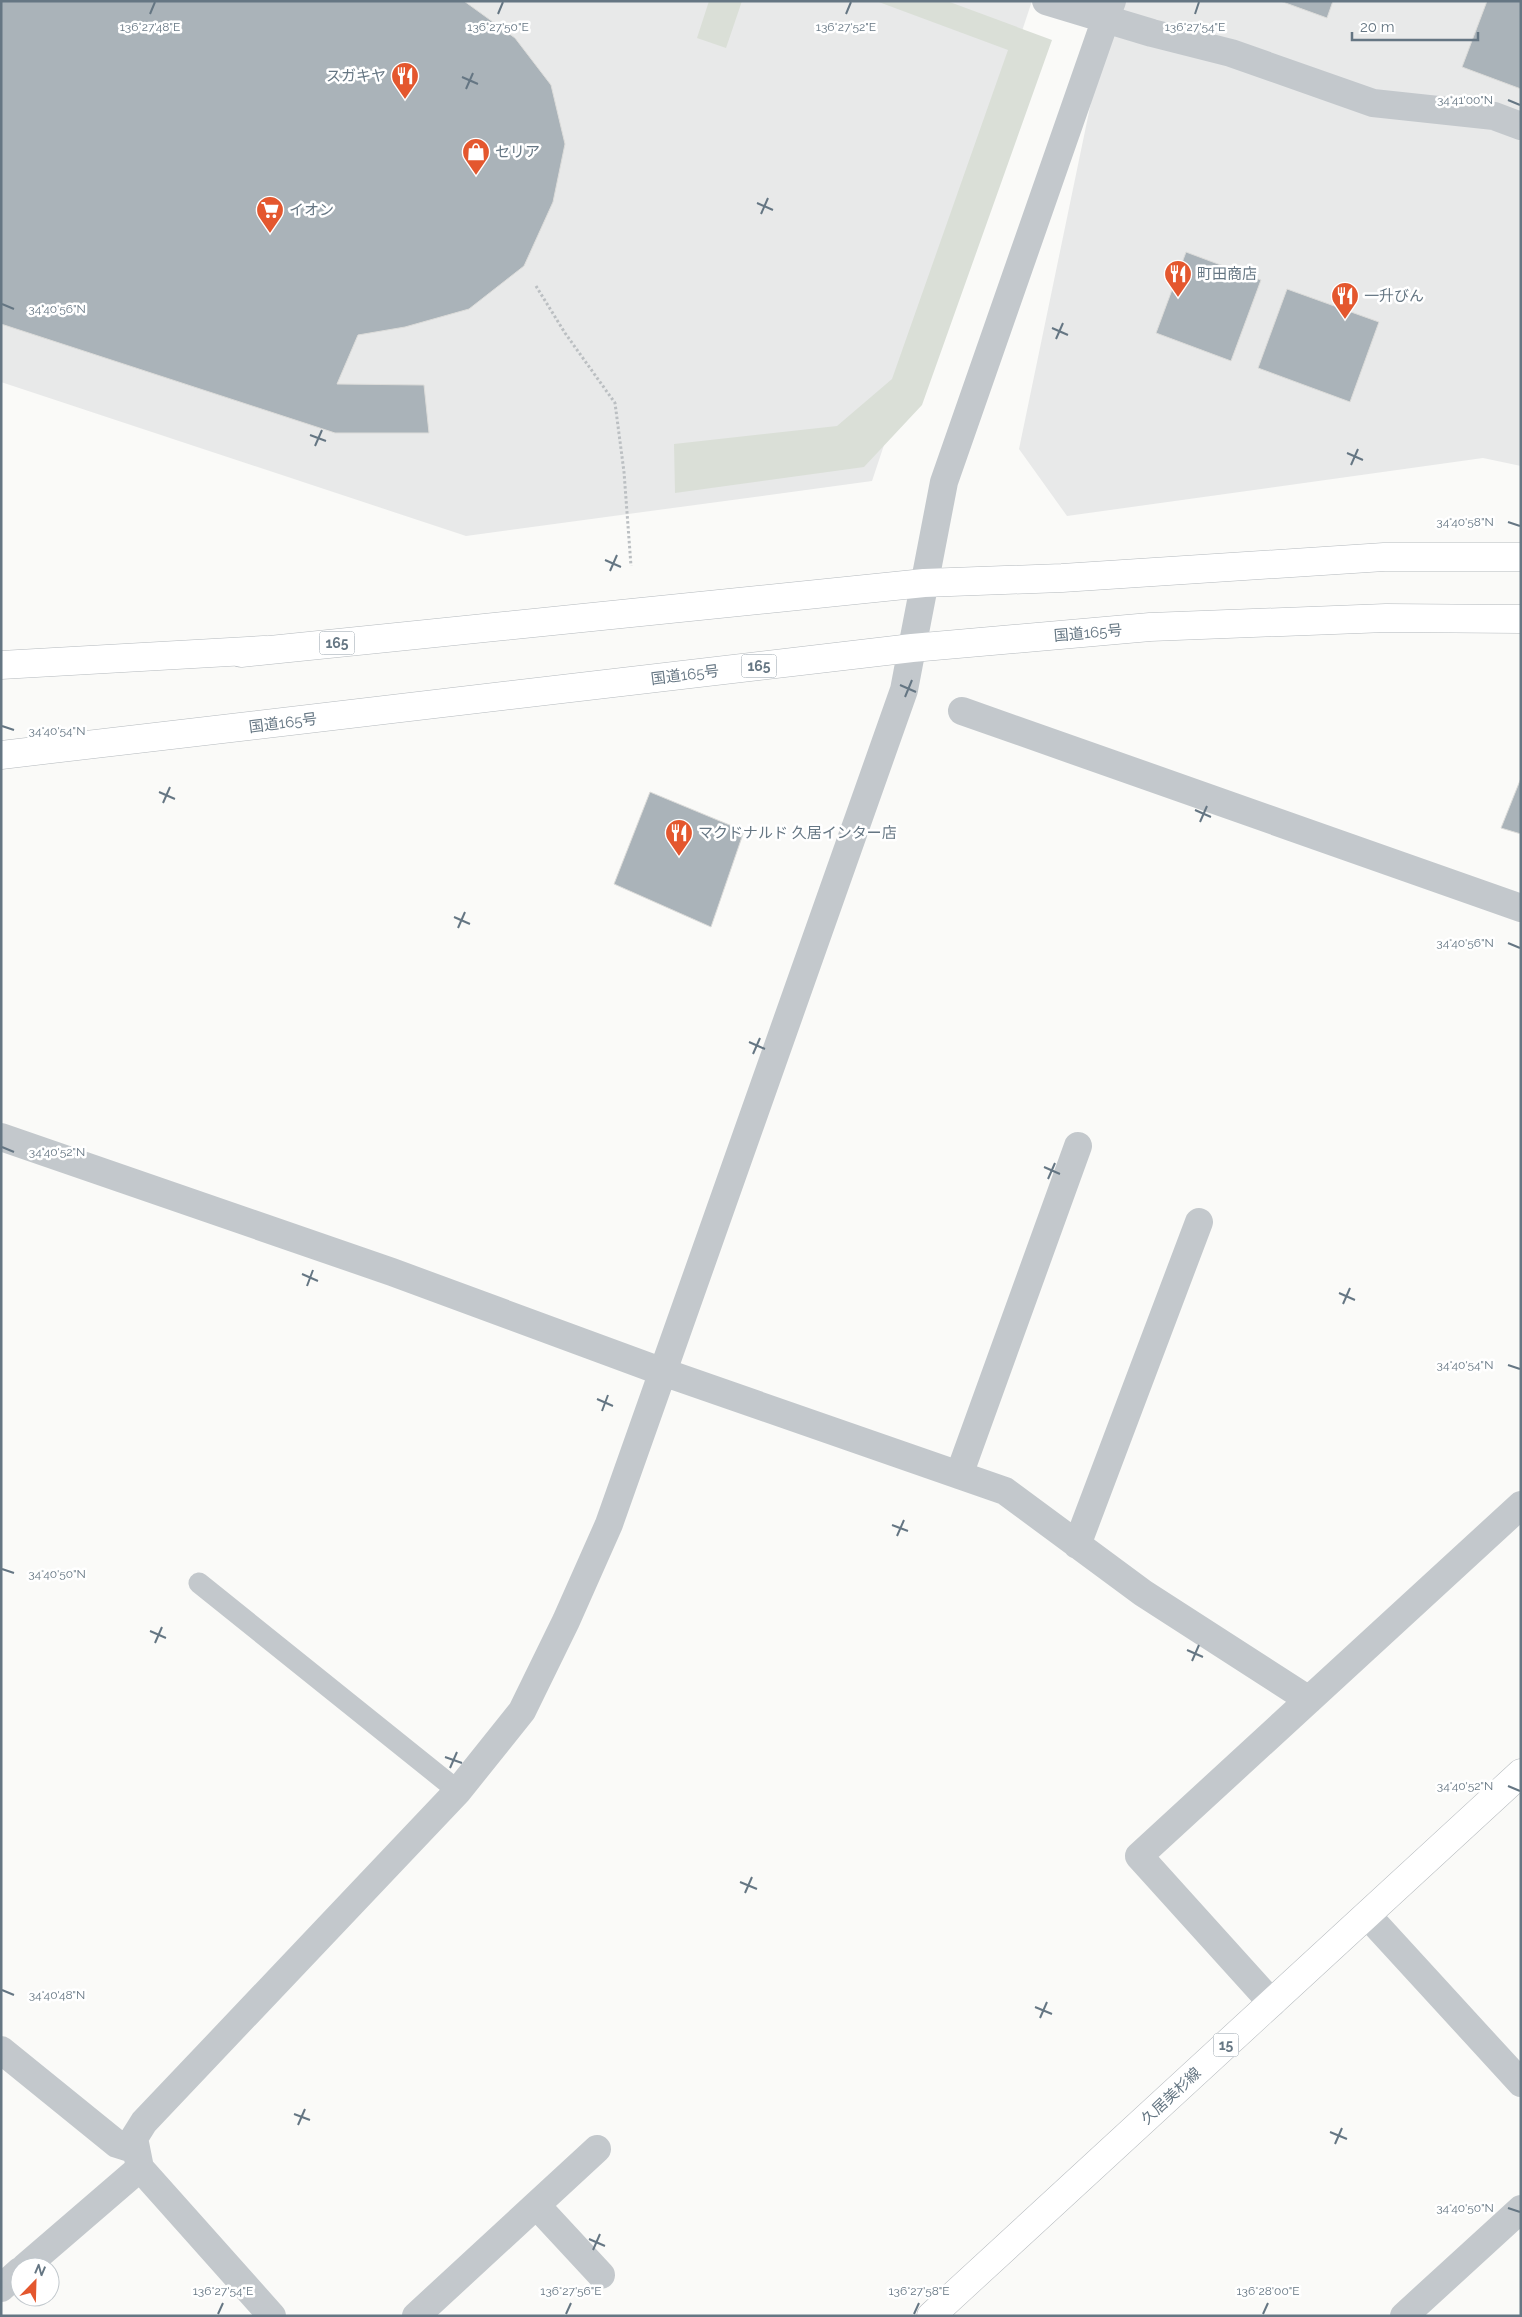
<svg xmlns="http://www.w3.org/2000/svg" width="1522" height="2317" font-family="Raleway,'Noto Sans JP',sans-serif">
<rect width="100%" height="100%" fill="#fafaf8"/>
<path fill="#e8e9e9" d="M 1,1 L 1032,1 L 872,481 L 466,536 L 1,382 Z
M 1112,1 L 1521,1 L 1521,466 L 1483,458 L 1067,516 L 1019,449 Z"/>
<path fill="#dadfd7" d="M 709,1 L 742,1 L 726,48 L 697,38 Z
M 876,1 L 947,1 L 1052,40 L 922,405 L 864,467 L 675,493 L 674,444 L 837,426 L 892,379 L 1008,50 Z"/>
<path fill="#aab3b9" stroke="#dcdcda" d="M 1,1 L 464,1 L 515,38 L 551,85 L 565,144 L 553,202 L 524,266 L 469,309 L 405,327 L 358,335 L 337,384 L 424,385 L 429,433 L 335,433 L 1,324 Z
M 1280,1 L 1333,1 L 1327,18 Z
M 1487,1 L 1521,1 L 1521,89 L 1462,67 Z
M 1186,252 L 1261,280 L 1231,361 L 1156,333 Z
M 1287,289 L 1379,322 L 1350,402 L 1258,368 Z
M 1521,778 L 1521,834 L 1501,828 Z
M 650,792 L 744,831 L 711,927 L 614,884 Z"/>
<g fill="none" stroke-linecap="round" stroke-linejoin="round">
<defs>
<path id="primary" d="M 931,2316 L 1521,1773"/>
<path id="trunk" d="M 241,653 L 924,583 L 1062,578 L 1384,557 L 1521,557
M 1,755 L 912,648 L 1150,627 L 1386,618 L 1521,619"/>
<path id="motorway" d="M 1,665 L 264,650"/>
</defs>
<use href="#primary" stroke="#b5babe" stroke-width="29"/>
<use href="#trunk" stroke="#b4b9bd" stroke-width="29"/>
<use href="#motorway" stroke="#b4b9bd" stroke-width="29"/>
<path stroke="#bbbfc2" stroke-width="3" stroke-dasharray="2.5 2.5" stroke-linecap="butt" d="M 536,286 L 565,333 L 615,403 L 624,472 L 631,566"/>
<path stroke="#c3c8cc" stroke-width="21" d="M 199,1583 L 458,1791"/>
<path stroke="#c3c8cc" stroke-width="28" d="M 962,711 L 1521,908
M 1,1137 L 392,1272 L 663,1372 L 1005,1491 L 1143,1593 L 1309,1700
M 959,1475 L 1078,1146
M 1077,1545 L 1199,1222
M 1367,1915 L 1521,2083
M 1272,2003 L 1139,1856 L 1521,1505
M 1,2050 L 117,2144 L 136,2150
M 537,2206 L 601,2275
M 25,2267 L 140,2168
M 1,2288 L 20,2271
M 272,2316 L 140,2168 L 134,2138 L 144,2122 L 458,1791 L 522,1711 L 566,1621 L 609,1524 L 904,690 L 912,648
M 416,2316 L 597,2149
M 1404,2316 L 1521,2209"/>
<path stroke="#c3c8cc" stroke-width="28" d="M 1046,1 L 1152,33 L 1231,53 L 1373,103 L 1494,116 L 1521,126
M 912,648 L 944,482 L 1112,1"/>
<use href="#primary" stroke="#fff" stroke-width="28"/>
<use href="#trunk" stroke="#fff" stroke-width="28"/>
<use href="#motorway" stroke="#fff" stroke-width="28"/>
</g>
<path fill="none" stroke="#657683" stroke-width="2" d="M 150,14 L 155,2M 498,14 L 503,2M 846,14 L 851,2M 1195,14 L 1199,2M 462,77 L 478,84M 466,89 L 473,73M 1508,100 L 1520,105M 757,203 L 773,210M 761,214 L 768,198M 2,304 L 14,309M 1052,328 L 1068,335M 1056,339 L 1063,323M 310,435 L 326,441M 315,446 L 322,430M 1347,453 L 1363,460M 1351,465 L 1358,449M 1508,522 L 1520,526M 605,560 L 621,567M 610,571 L 617,555M 900,685 L 916,692M 905,697 L 912,680M 2,726 L 14,730M 159,792 L 175,799M 163,803 L 170,787M 1195,810 L 1211,817M 1200,822 L 1207,806M 454,917 L 470,924M 458,928 L 465,912M 1508,943 L 1520,948M 749,1042 L 765,1049M 753,1054 L 760,1038M 2,1147 L 14,1152M 1044,1167 L 1060,1174M 1048,1179 L 1055,1163M 302,1274 L 318,1281M 307,1286 L 313,1270M 1339,1293 L 1355,1300M 1343,1304 L 1350,1288M 1508,1365 L 1520,1369M 597,1399 L 613,1406M 602,1411 L 608,1395M 892,1525 L 908,1531M 897,1536 L 904,1520M 2,1569 L 14,1573M 150,1631 L 166,1638M 155,1643 L 162,1627M 1187,1650 L 1203,1657M 1192,1661 L 1199,1645M 445,1757 L 462,1763M 450,1768 L 457,1752M 1508,1786 L 1520,1791M 740,1882 L 757,1889M 745,1893 L 752,1877M 2,1990 L 14,1995M 1035,2007 L 1052,2014M 1040,2018 L 1047,2002M 294,2114 L 310,2120M 298,2125 L 305,2109M 1330,2132 L 1347,2139M 1335,2144 L 1342,2128M 1508,2208 L 1520,2212M 589,2239 L 605,2246M 593,2250 L 600,2234M 218,2314 L 223,2303M 566,2314 L 571,2303M 914,2314 L 919,2303M 1263,2314 L 1268,2303"/>
<defs>
<symbol id="restaurant-pin" viewBox="-11 -11 22 30"><path d="M0 17L-7.5 6A9.5 9.5 0 1 1 7.5 6Z" fill="#e4572e" stroke="#fff"/><path d="M-5-6h1v4h1v-4h1v4h1v-4h1v5L-1.5 .5V6h-2V.5L-5-1ZM5-6V6H3V1.5H1.5Q1.5-4 5-6Z" fill="#fff"/></symbol>
<symbol id="shop-pin" viewBox="-11 -11 22 30"><path d="M0 17L-7.5 6A9.5 9.5 0 1 1 7.5 6Z" fill="#e4572e" stroke="#fff"/><path d="M-5-2.5h2.3a2.7 3.5 0 0 1 5.4 0H5L5.5 6h-11ZM-1.5-2.5h3a1.5 2.3 0 0 0-3 0Z" fill="#fff"/></symbol>
<symbol id="supermarket-pin" viewBox="-11 -11 22 30"><path d="M0 17L-7.5 6A9.5 9.5 0 1 1 7.5 6Z" fill="#e4572e" stroke="#fff"/><path d="M-6-5.5h2.5l.6 2H6L4.5 2H-2.5L-4.4-4H-6ZM-1.5 3.2a1.3 1.3 0 1 0 .1 0ZM3 3.2a1.3 1.3 0 1 0 .1 0Z" fill="#fff"/></symbol>
</defs>
<g fill-rule="evenodd">
<use href="#restaurant-pin" x="389" y="60" width="32" height="43"/>
<use href="#shop-pin" x="460" y="136" width="32" height="43"/>
<use href="#supermarket-pin" x="254" y="194" width="32" height="43"/>
<use href="#restaurant-pin" x="1162" y="258" width="32" height="43"/>
<use href="#restaurant-pin" x="1329" y="280" width="32" height="43"/>
<use href="#restaurant-pin" x="663" y="817" width="32" height="43"/>
</g>
<g text-anchor="middle" stroke-width="5" stroke-linejoin="round" paint-order="stroke">
<g fill="#fff" stroke="#939fa8" stroke-width="1">
<rect x="319.5" y="631.5" width="35" height="23" rx="4"/>
<rect x="741.5" y="654.5" width="35" height="23" rx="4"/>
<rect x="1213.5" y="2033.5" width="25" height="23" rx="4"/>
</g>
<g font-size="14" font-weight="bold" fill="#657683">
<text x="337" y="648">165</text>
<text x="759" y="671">165</text>
<text x="1226" y="2050">15</text>
</g>
<g font-size="15" fill="#657683" stroke="#fff" text-anchor="start">
<text x="386" y="81" text-anchor="end">スガキヤ</text>
<text x="495" y="157">セリア</text>
<text x="289" y="215">イオン</text>
<text x="1197" y="279">町田商店</text>
<text x="1364" y="301">一升びん</text>
<text x="698" y="838">マクドナルド 久居インター店</text>
</g>
<g font-size="15" fill="#657683" stroke="#fff">
<text transform="translate(1088 633) rotate(-5)" y="5">国道165号</text>
<text transform="translate(685 675) rotate(-7)" y="5">国道165号</text>
<text transform="translate(283 723) rotate(-7)" y="5">国道165号</text>
<text transform="translate(1171 2096) rotate(-43)" y="5">久居美杉線</text>
</g>
</g>
<g font-size="12" text-anchor="middle" fill="#657683" stroke="#fff" stroke-width="5" stroke-linejoin="round" paint-order="stroke">
<text x="150" y="31">136°27'48"E</text>
<text x="846" y="31">136°27'52"E</text>
<text x="1195" y="31">136°27'54"E</text>
<text x="498" y="31">136°27'50"E</text>
<text x="1465" y="104">34°41'00"N</text>
<text x="57" y="313">34°40'56"N</text>
<text x="1465" y="526">34°40'58"N</text>
<text x="57" y="735">34°40'54"N</text>
<text x="1465" y="947">34°40'56"N</text>
<text x="57" y="1156">34°40'52"N</text>
<text x="1465" y="1369">34°40'54"N</text>
<text x="57" y="1578">34°40'50"N</text>
<text x="1465" y="1790">34°40'52"N</text>
<text x="57" y="1999">34°40'48"N</text>
<text x="1465" y="2212">34°40'50"N</text>
<text x="223" y="2295">136°27'54"E</text>
<text x="571" y="2295">136°27'56"E</text>
<text x="919" y="2295">136°27'58"E</text>
<text x="1268" y="2295">136°28'00"E</text>
</g>
<rect width="1522" height="2317" fill="none" stroke="#657683" stroke-width="5"/>
<g transform="translate(35 2282) rotate(23)"><circle r="24" fill="#ffffff" stroke="#c1c8cd"/>
<path d="M0-4L9 19L0 12L-9 19Z" fill="#e4572e"/>
<text y="-8" font-size="14" font-weight="bold" text-anchor="middle" fill="#657683">N</text>
</g>
<path d="M1352 32v8h126v-8" fill="none" stroke="#657683" stroke-width="2.5"/>
<text x="1360" y="32" font-size="15" fill="#657683" stroke="#ffffff" stroke-width="4" paint-order="stroke">20 m</text>
</svg>
